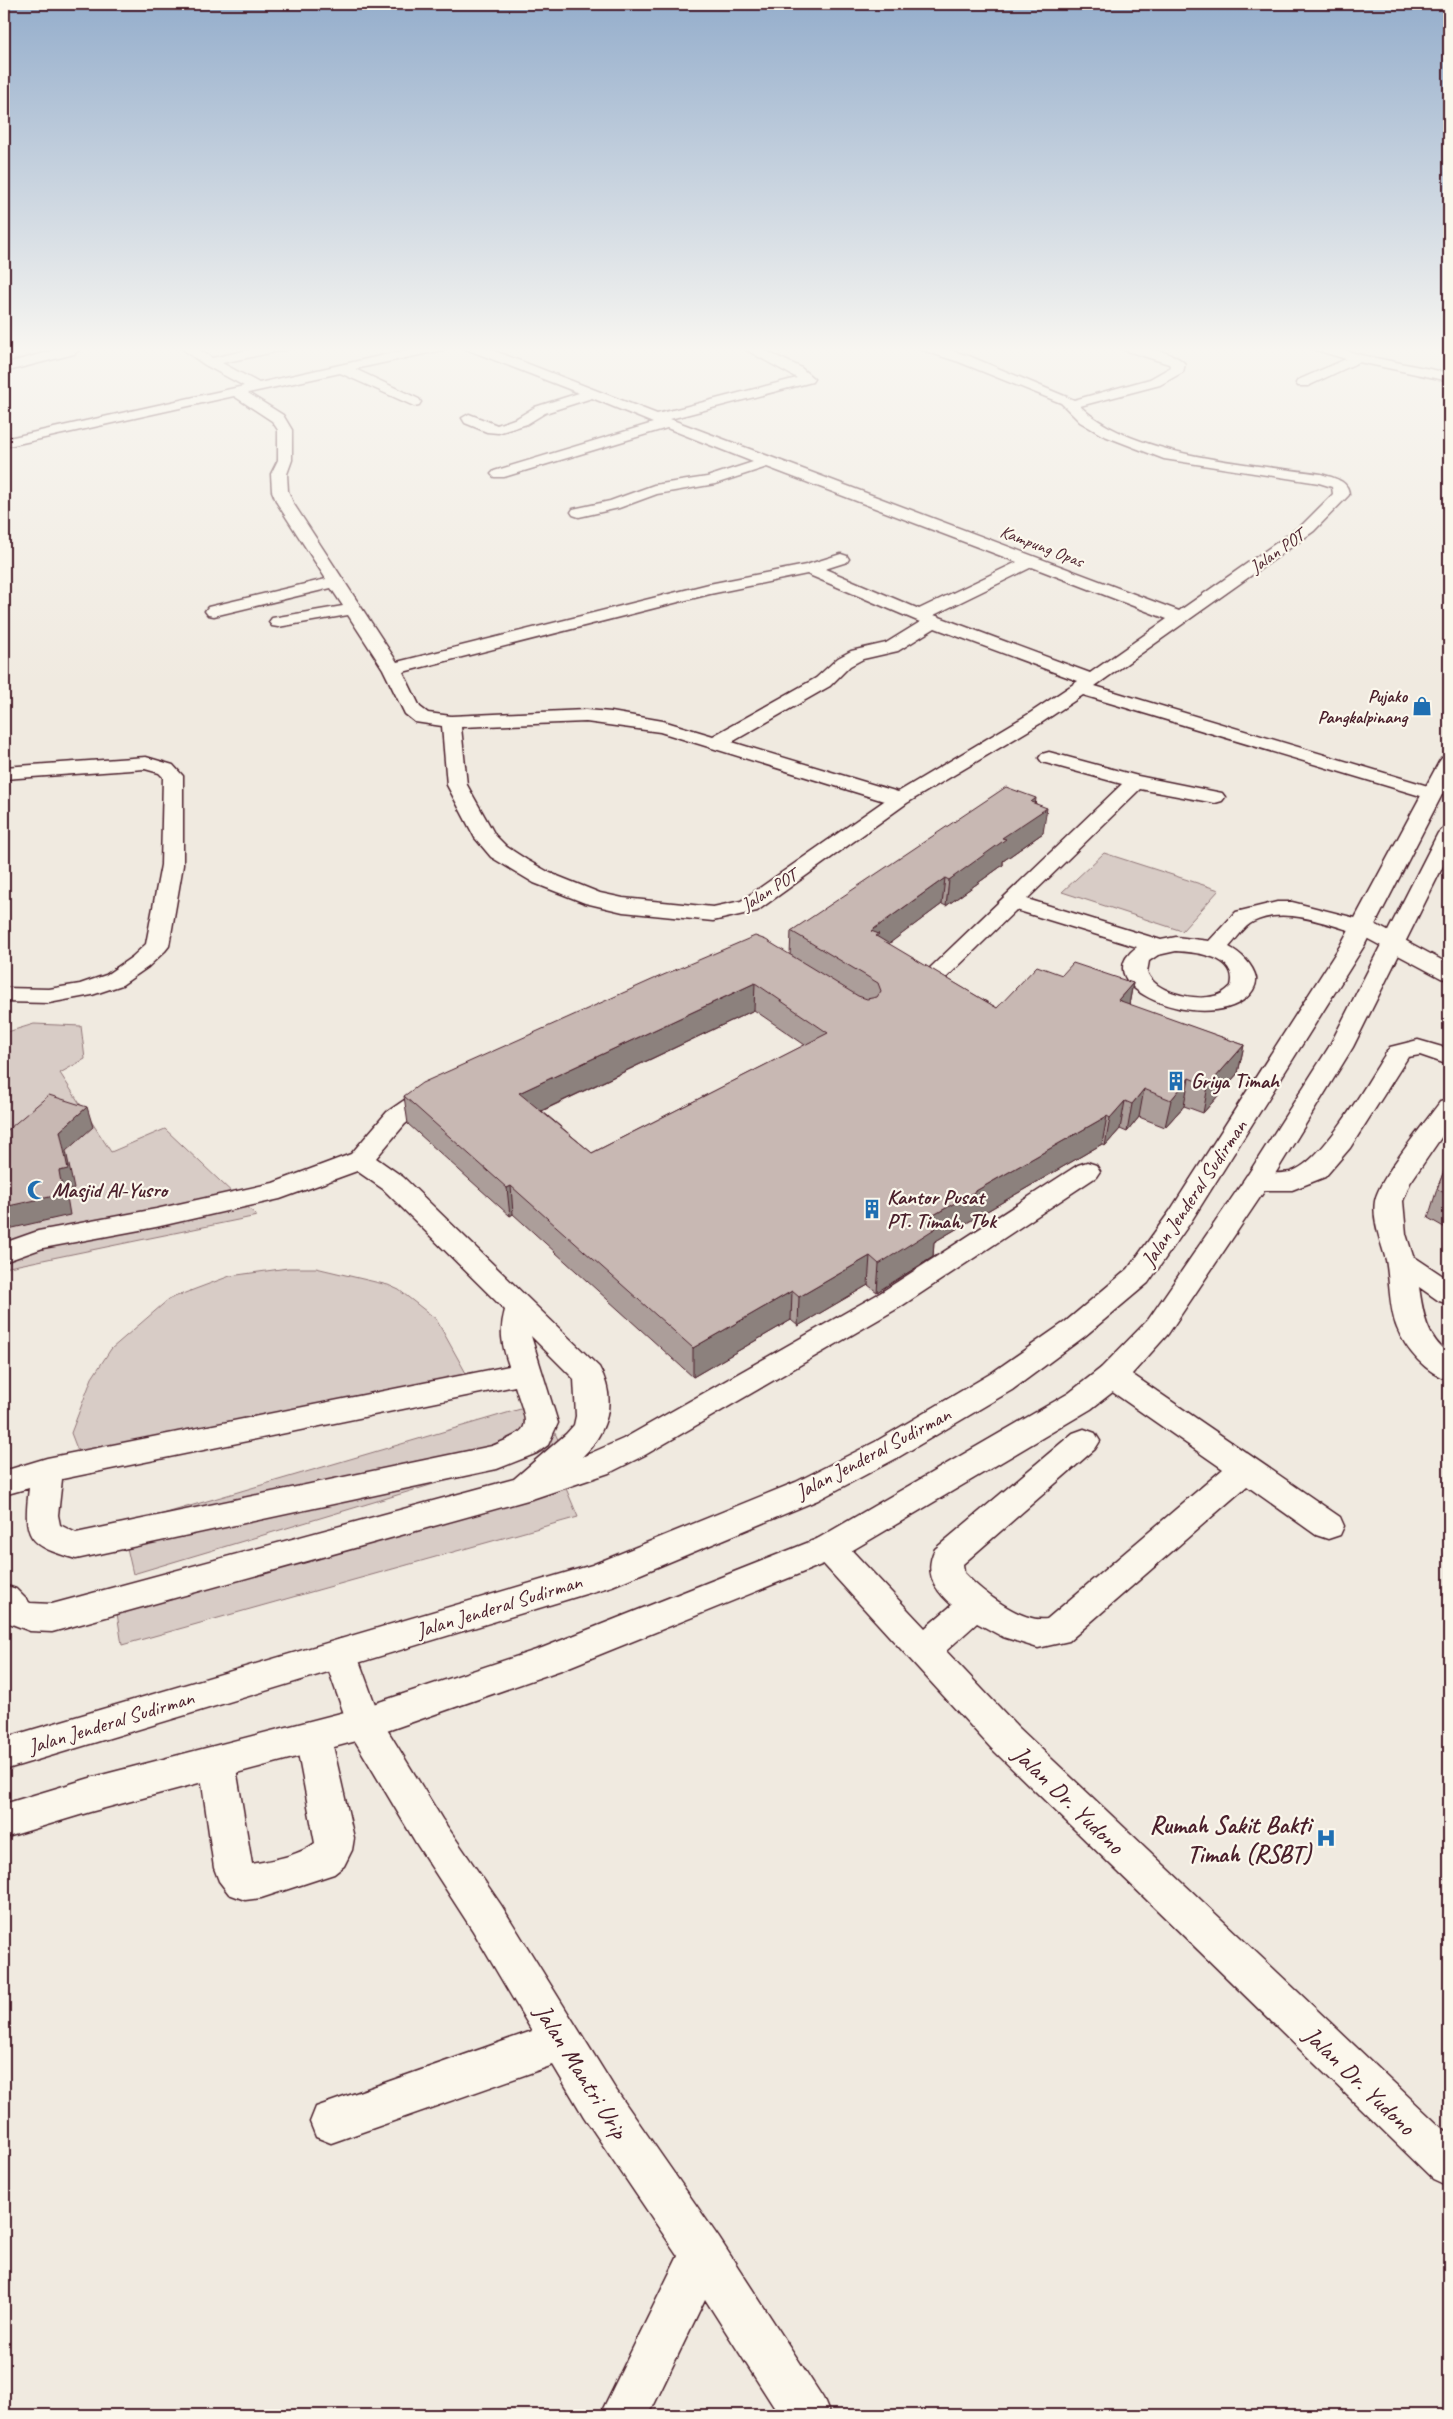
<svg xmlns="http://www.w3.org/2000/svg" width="1453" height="2419" font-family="Caveat,sans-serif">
<rect width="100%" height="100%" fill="#f0eae0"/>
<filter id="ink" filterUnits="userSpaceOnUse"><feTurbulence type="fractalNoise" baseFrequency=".02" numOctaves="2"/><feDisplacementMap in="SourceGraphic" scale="10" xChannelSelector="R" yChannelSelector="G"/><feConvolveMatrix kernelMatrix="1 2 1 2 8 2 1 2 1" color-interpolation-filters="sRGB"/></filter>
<g filter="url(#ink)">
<path fill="#d8ccc6" stroke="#917678" d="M 1104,853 L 1219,890 L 1182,931 L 1062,892 Z
M 34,1024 L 81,1026 L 85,1059 L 60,1073 L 111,1152 L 165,1129 L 257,1216 L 4,1268 L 4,1033 Z
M 288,1268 L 316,1268 L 388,1285 L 399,1290 L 436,1319 L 467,1375 L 87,1475 L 71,1433 L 92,1378 L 111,1349 L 169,1299 L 230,1276 Z
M 541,1403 L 561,1446 L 133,1574 L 122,1526 Z
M 557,1467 L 578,1517 L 122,1645 L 113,1588 Z"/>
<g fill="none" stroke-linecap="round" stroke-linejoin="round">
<defs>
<path id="minor" d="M 69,346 L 85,346 L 74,354 L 4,372 L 4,364 Z
M 178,346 L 193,346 L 212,358 L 266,346 L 290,346 L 289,349 L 222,363 L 259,383 L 425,346 L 448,346 L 447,349 L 355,369 L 419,399 L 421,402 L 419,405 L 414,406 L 340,373 L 248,393 L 283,415 L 292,430 L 292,460 L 287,474 L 288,491 L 293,503 L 397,662 L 709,584 L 806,565 L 841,554 L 847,556 L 849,559 L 847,562 L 825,569 L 919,609 L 1017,562 L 767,467 L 715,484 L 657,494 L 619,508 L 579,517 L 573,515 L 571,512 L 573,509 L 610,501 L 654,485 L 707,477 L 753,462 L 667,428 L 504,477 L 494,477 L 491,474 L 494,471 L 653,423 L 592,398 L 545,413 L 527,424 L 498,433 L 487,432 L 465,423 L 462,418 L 469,414 L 497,425 L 517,418 L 535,407 L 579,393 L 466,349 L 465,346 L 482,346 L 657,414 L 797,378 L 739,346 L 755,346 L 800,367 L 814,379 L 812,382 L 670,419 L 1179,611 L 1302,525 L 1333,494 L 1332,487 L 1319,483 L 1164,459 L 1102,435 L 1080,422 L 1061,403 L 959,362 L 919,349 L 918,346 L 937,346 L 969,356 L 1074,400 L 1150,379 L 1171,367 L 1169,364 L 1121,349 L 1120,346 C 1136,346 1174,350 1185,364 L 1183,372 L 1160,385 L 1080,406 C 1132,457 1251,464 1321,474 C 1333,478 1349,480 1349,495 L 1314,531 L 1095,686 L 1438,789 L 1441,793 L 1438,797 L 1431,799 L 1424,797 L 1083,695 L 1041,723 L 907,803 L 757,911 L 713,921 L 623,912 L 585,903 L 534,883 L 491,857 L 475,838 L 447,785 L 442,726 L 415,722 L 405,714 L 383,669 L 348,615 L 278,627 L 272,626 L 269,622 L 272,618 L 278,617 L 343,606 L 331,588 L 214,616 L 208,615 L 205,611 L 208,607 L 326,579 L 277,503 L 272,491 L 271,474 L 278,460 L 278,430 L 272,421 L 234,396 L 4,447 L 4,439 L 244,386 L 205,365 ZM 1032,567 L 1167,619 L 1090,673 L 934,615 ZM 807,574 L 920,622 L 886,643 L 851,651 L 838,658 L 816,678 L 713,736 L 663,721 L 611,712 L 586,710 L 451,716 L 428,713 L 420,707 L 403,672 L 710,594 ZM 935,628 L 1078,681 L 1027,715 L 898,792 L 732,742 L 830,686 L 850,666 L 863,659 L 898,651 ZM 586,722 L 660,732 L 884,801 L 741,901 L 713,907 L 623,898 L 600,893 L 550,873 L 527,860 L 507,847 L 495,835 L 467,785 L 461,727 Z
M 1312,346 L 1331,346 L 1361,355 L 1449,373 L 1449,381 L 1359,362 L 1308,386 L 1298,386 L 1296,383 L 1298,380 L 1346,359 L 1313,349 Z
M 1049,752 L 1138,776 L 1222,793 L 1225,797 L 1222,801 L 1215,803 L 1140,789 L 1027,899 L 1161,940 L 1176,937 L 1209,941 L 1236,912 L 1277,902 L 1292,902 L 1371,922 L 1374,927 L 1371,932 L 1363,934 C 1330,926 1286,905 1253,922 C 1244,926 1236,940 1229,947 C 1241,953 1253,965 1256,978 C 1257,986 1251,994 1246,998 C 1204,1034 1082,986 1137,947 L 1016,910 L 947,977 L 939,979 L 931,977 L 927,972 L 931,967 L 1122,784 L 1042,762 L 1039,758 L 1042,754 ZM 1176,951 C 1195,952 1239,956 1231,986 C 1226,991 1221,995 1214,996 C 1195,1001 1155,993 1147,972 L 1149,961 L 1158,955 Z
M 146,757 L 173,765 L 183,776 L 183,865 L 169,946 L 165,951 L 148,967 L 122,985 L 92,995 L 49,1003 L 4,1002 L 4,988 L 49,989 L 80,984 L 106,975 L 132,957 L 146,944 L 161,865 L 163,777 L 159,773 L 145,769 L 4,779 L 4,767 Z
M 1418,1040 L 1449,1049 L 1449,1065 L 1420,1055 L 1408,1057 L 1350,1148 L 1325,1177 L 1292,1190 L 1257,1190 L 1247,1187 L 1243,1181 L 1247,1175 C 1261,1171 1276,1175 1290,1172 C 1325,1162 1369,1078 1390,1047 Z
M 437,1081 L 446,1084 L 450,1089 L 446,1094 L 405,1124 L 376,1158 L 403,1177 L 599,1367 C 618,1401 607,1432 582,1457 L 623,1439 L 880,1293 L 1078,1165 L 1087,1162 L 1096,1165 L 1100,1171 L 1096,1177 L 900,1307 L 645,1455 L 609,1473 L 535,1498 L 52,1632 L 30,1631 L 4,1621 L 4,1585 L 16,1589 L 30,1603 L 52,1604 L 514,1479 L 566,1434 L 574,1425 L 576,1416 L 574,1379 L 531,1336 L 558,1423 L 548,1445 L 537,1453 L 497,1469 L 76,1559 C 27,1545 23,1538 29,1488 L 4,1495 L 4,1471 L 47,1458 L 509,1366 C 502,1345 499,1331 505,1310 L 383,1189 L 357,1171 L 280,1199 L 156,1227 L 43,1248 L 4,1262 L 4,1243 L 38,1231 L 156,1209 L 273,1183 L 351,1154 L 387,1112 L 428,1084 ZM 515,1386 C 528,1428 535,1428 492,1446 L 76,1533 L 60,1525 L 58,1515 L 62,1479 Z
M 1449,1100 L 1449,1126 L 1410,1183 L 1403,1201 L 1406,1234 L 1413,1256 L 1449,1280 L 1449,1304 L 1439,1301 L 1419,1287 C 1423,1313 1426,1337 1449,1354 L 1449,1380 C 1426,1373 1406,1350 1397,1328 C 1389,1309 1390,1281 1386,1260 C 1381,1242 1372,1220 1375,1201 C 1379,1178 1425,1123 1440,1102 Z
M 1112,1365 L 1123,1368 L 1340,1517 L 1344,1526 L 1340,1535 L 1328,1539 L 1316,1535 L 1247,1486 L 1069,1641 L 1038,1648 L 1003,1637 L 977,1623 L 946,1651 L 1017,1726 L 1449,2135 L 1449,2187 L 1434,2180 L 991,1748 L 817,1557 L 812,1548 L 817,1539 L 829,1535 L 841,1539 L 925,1628 L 952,1605 C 933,1589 924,1571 935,1549 L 1073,1433 L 1084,1429 L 1095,1433 L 1100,1441 L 1095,1449 L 963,1564 L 964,1573 C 981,1591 1021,1623 1047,1619 L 1223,1469 L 1101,1384 L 1097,1376 L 1101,1368 Z
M 341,1639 L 353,1644 L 380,1718 L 442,1819 L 501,1905 L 614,2087 L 719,2238 L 823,2398 L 830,2415 L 779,2415 L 705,2299 L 649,2415 L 600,2415 L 678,2256 L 584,2117 L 553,2065 L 331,2143 L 316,2137 L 310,2122 L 316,2107 L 532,2031 L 473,1931 L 416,1843 L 351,1734 L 323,1654 L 329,1644 Z
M 313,1721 L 326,1726 L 331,1737 L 354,1838 L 352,1850 L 344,1866 L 334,1874 L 261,1898 L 245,1900 L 229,1894 L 219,1881 L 214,1868 L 199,1762 L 204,1751 L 217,1746 L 230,1751 L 235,1762 L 252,1864 C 272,1860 299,1856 315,1843 L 295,1737 L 300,1726 Z"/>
<path id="major" d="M 1363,920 L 1371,922 L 1449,964 L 1449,980 L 1441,978 L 1355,932 L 1352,927 L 1355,922 Z"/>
<path id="highway" d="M 1449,756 L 1449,781 L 1364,946 L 1190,1223 L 1148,1283 L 1085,1336 L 1012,1390 L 897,1458 L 818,1500 L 612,1586 L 4,1770 L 4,1738 L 592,1565 L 796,1482 L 875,1442 L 990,1374 L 1065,1322 L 1128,1269 L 1170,1211 L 1340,946 L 1439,762 L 1442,758 Z
M 1449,827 L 1449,854 L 1353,1047 L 1267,1187 L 1168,1334 L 1123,1384 L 1091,1409 L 841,1557 L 564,1669 L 364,1739 L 90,1812 L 4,1838 L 4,1804 L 90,1778 L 364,1707 L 542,1648 L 817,1539 L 1069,1393 L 1101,1368 L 1148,1320 L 1247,1176 L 1329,1047 L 1438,833 L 1442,829 Z"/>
</defs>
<use href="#minor" stroke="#4a1f2b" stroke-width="3"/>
<use href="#major" stroke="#4a1f2b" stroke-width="3"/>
<use href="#highway" stroke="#4a1f2b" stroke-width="3"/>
<use href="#minor" fill="#fbf7ec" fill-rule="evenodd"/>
<use href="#major" fill="#fbf7ec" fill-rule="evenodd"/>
<use href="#highway" fill="#fbf7ec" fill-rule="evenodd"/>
</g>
<path fill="#ac9e9a" stroke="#4a1f2b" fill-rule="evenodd" d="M 1036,803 L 1043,833 L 1003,861 L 1003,865 L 946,906 L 942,904 L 888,944 L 997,1008 L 1062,975 L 1133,983 L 1129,1005 L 1244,1045 L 1238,1073 L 1203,1113 L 1184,1106 L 1165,1127 L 1139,1117 L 1127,1132 L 1120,1129 L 1105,1146 L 1102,1144 L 934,1242 L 933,1257 L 877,1292 L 868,1285 L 798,1326 L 791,1320 L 693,1377 L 513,1214 L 510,1216 L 408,1124 L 404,1096 L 790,955 L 791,931 ZM 754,1010 L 805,1045 L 592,1153 L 542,1111 Z
M 1449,1158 L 1449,1230 L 1428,1218 L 1437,1189 Z"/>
<path fill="#8c817d" stroke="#4a1f2b" d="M 1036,798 L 1034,816 L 1047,808 L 1043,833 L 1003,861 L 1003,865 L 946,906 L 949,880 L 1002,838 L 1031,802 Z
M 945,878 L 942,904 L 878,952 L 871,931 Z
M 755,983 L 754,1010 L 522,1120 L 519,1093 Z
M 1133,983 L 1128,1010 L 1118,1000 Z
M 1244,1045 L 1238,1073 L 1203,1113 L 1208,1086 Z
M 1189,1078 L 1184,1106 L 1165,1127 L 1171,1100 Z
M 1144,1089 L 1139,1117 L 1127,1132 L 1132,1104 Z
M 1125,1101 L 1120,1129 L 1105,1146 L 1110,1118 Z
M 87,1107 L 93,1127 L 66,1151 L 74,1189 L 66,1191 L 70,1215 L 4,1230 L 4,1207 L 59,1171 L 60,1131 Z
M 1107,1116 L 1102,1144 L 934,1242 L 933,1257 L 877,1292 L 879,1264 L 925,1220 Z
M 511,1186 L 513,1214 L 510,1216 L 507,1188 Z
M 870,1256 L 868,1285 L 798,1326 L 799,1297 Z
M 792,1291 L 791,1320 L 693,1377 L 693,1348 Z"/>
<path fill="#c8b8b3" stroke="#4a1f2b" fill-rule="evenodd" d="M 1006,787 L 1036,798 L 1031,802 L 1047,808 L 1002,838 L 1006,839 L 949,880 L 945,878 L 871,931 L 879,934 L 876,936 L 997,1008 L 1037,966 L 1062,975 L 1073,963 L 1133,983 L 1118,1000 L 1244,1045 L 1208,1086 L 1189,1078 L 1171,1100 L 1144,1089 L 1132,1104 L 1125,1101 L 1110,1118 L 1107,1116 L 925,1220 L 936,1228 L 879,1264 L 870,1256 L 799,1297 L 792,1291 L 693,1348 L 511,1186 L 507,1188 L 404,1096 L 422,1083 L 654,979 L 755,936 L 766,940 L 858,996 L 867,999 L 877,997 L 881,991 L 878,983 L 791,931 ZM 755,983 L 828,1033 L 592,1153 L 519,1093 Z
M 49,1095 L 87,1107 L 60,1131 L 68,1169 L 59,1171 L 63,1194 L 4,1207 L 4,1133 Z
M 1449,1158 L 1449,1195 L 1437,1189 Z"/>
</g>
<linearGradient id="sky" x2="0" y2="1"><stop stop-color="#95aecc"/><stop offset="0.51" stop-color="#f8f6f1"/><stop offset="1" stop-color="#f8f6f1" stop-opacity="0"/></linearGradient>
<rect width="1453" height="685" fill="url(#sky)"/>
<defs>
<symbol id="shop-bare" viewBox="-9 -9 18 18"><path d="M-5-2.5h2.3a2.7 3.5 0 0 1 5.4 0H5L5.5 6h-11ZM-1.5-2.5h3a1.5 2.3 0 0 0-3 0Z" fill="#1f6fb2" stroke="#fbf7ec" stroke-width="2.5" paint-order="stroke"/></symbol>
<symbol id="building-bare" viewBox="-9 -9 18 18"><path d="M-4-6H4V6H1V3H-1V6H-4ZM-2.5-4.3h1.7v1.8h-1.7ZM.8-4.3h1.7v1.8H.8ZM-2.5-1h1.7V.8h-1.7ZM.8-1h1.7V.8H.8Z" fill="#1f6fb2" stroke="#fbf7ec" stroke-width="2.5" paint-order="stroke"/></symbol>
<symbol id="mosque-bare" viewBox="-9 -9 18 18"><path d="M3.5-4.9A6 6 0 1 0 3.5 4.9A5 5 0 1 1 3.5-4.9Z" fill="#1f6fb2" stroke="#fbf7ec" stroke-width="2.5" paint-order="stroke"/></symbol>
<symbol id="hospital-bare" viewBox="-9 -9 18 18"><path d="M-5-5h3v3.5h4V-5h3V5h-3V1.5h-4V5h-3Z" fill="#1f6fb2" stroke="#fbf7ec" stroke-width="2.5" paint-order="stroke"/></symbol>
</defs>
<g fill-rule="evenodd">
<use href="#shop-bare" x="1408" y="692" width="28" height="28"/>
<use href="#building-bare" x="1162" y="1067" width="28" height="28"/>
<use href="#mosque-bare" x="23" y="1176" width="28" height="28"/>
<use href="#building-bare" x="858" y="1195" width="28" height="28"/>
<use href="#hospital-bare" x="1312" y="1824" width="28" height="28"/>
</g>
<g text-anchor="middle" stroke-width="4.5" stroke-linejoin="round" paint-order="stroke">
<g font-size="18" fill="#4a1f2b" stroke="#fbf7ec">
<text transform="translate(1042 546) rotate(21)" y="6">Kampung Opas</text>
<text transform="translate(1277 551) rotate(-35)" y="6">Jalan POT</text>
<text transform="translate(769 890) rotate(-32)" y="6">Jalan POT</text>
</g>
<g font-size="18" font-weight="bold" fill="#4a1f2b" stroke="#fbf7ec" text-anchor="end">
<text x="1407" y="702">Pujako<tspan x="1407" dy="21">Pangkalpinang</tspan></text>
</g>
<g font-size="21" font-weight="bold" fill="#4a1f2b" stroke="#fbf7ec" text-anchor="start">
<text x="1191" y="1088">Griya Timah</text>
<text x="52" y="1197">Masjid Al-Yusro</text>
<text x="887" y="1204">Kantor Pusat<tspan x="887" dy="24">PT. Timah, Tbk</tspan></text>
</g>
<g font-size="21" fill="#4a1f2b" stroke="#fbf7ec">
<text transform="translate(1194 1193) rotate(-56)" y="7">Jalan Jenderal Sudirman</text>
<text transform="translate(873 1453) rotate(-28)" y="7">Jalan Jenderal Sudirman</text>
<text transform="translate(499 1606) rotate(-17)" y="7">Jalan Jenderal Sudirman</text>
<text transform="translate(111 1722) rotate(-17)" y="7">Jalan Jenderal Sudirman</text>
</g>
<g font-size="25" fill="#4a1f2b" stroke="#fbf7ec">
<text transform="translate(1069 1799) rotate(44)" y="9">Jalan Dr. Yudono</text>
<text transform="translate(582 2071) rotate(58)" y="9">Jalan Mantri Urip</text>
<text transform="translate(1360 2080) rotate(44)" y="9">Jalan Dr. Yudono</text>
</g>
<g font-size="25" font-weight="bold" fill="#4a1f2b" stroke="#fbf7ec" text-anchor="end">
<text x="1311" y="1833">Rumah Sakit Bakti<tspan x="1311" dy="29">Timah (RSBT)</tspan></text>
</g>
</g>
<rect width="1453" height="2419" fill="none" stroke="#fbf7ec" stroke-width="20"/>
<rect x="10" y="10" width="1433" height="2399" fill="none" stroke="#4a1f2b" stroke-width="2" filter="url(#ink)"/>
</svg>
